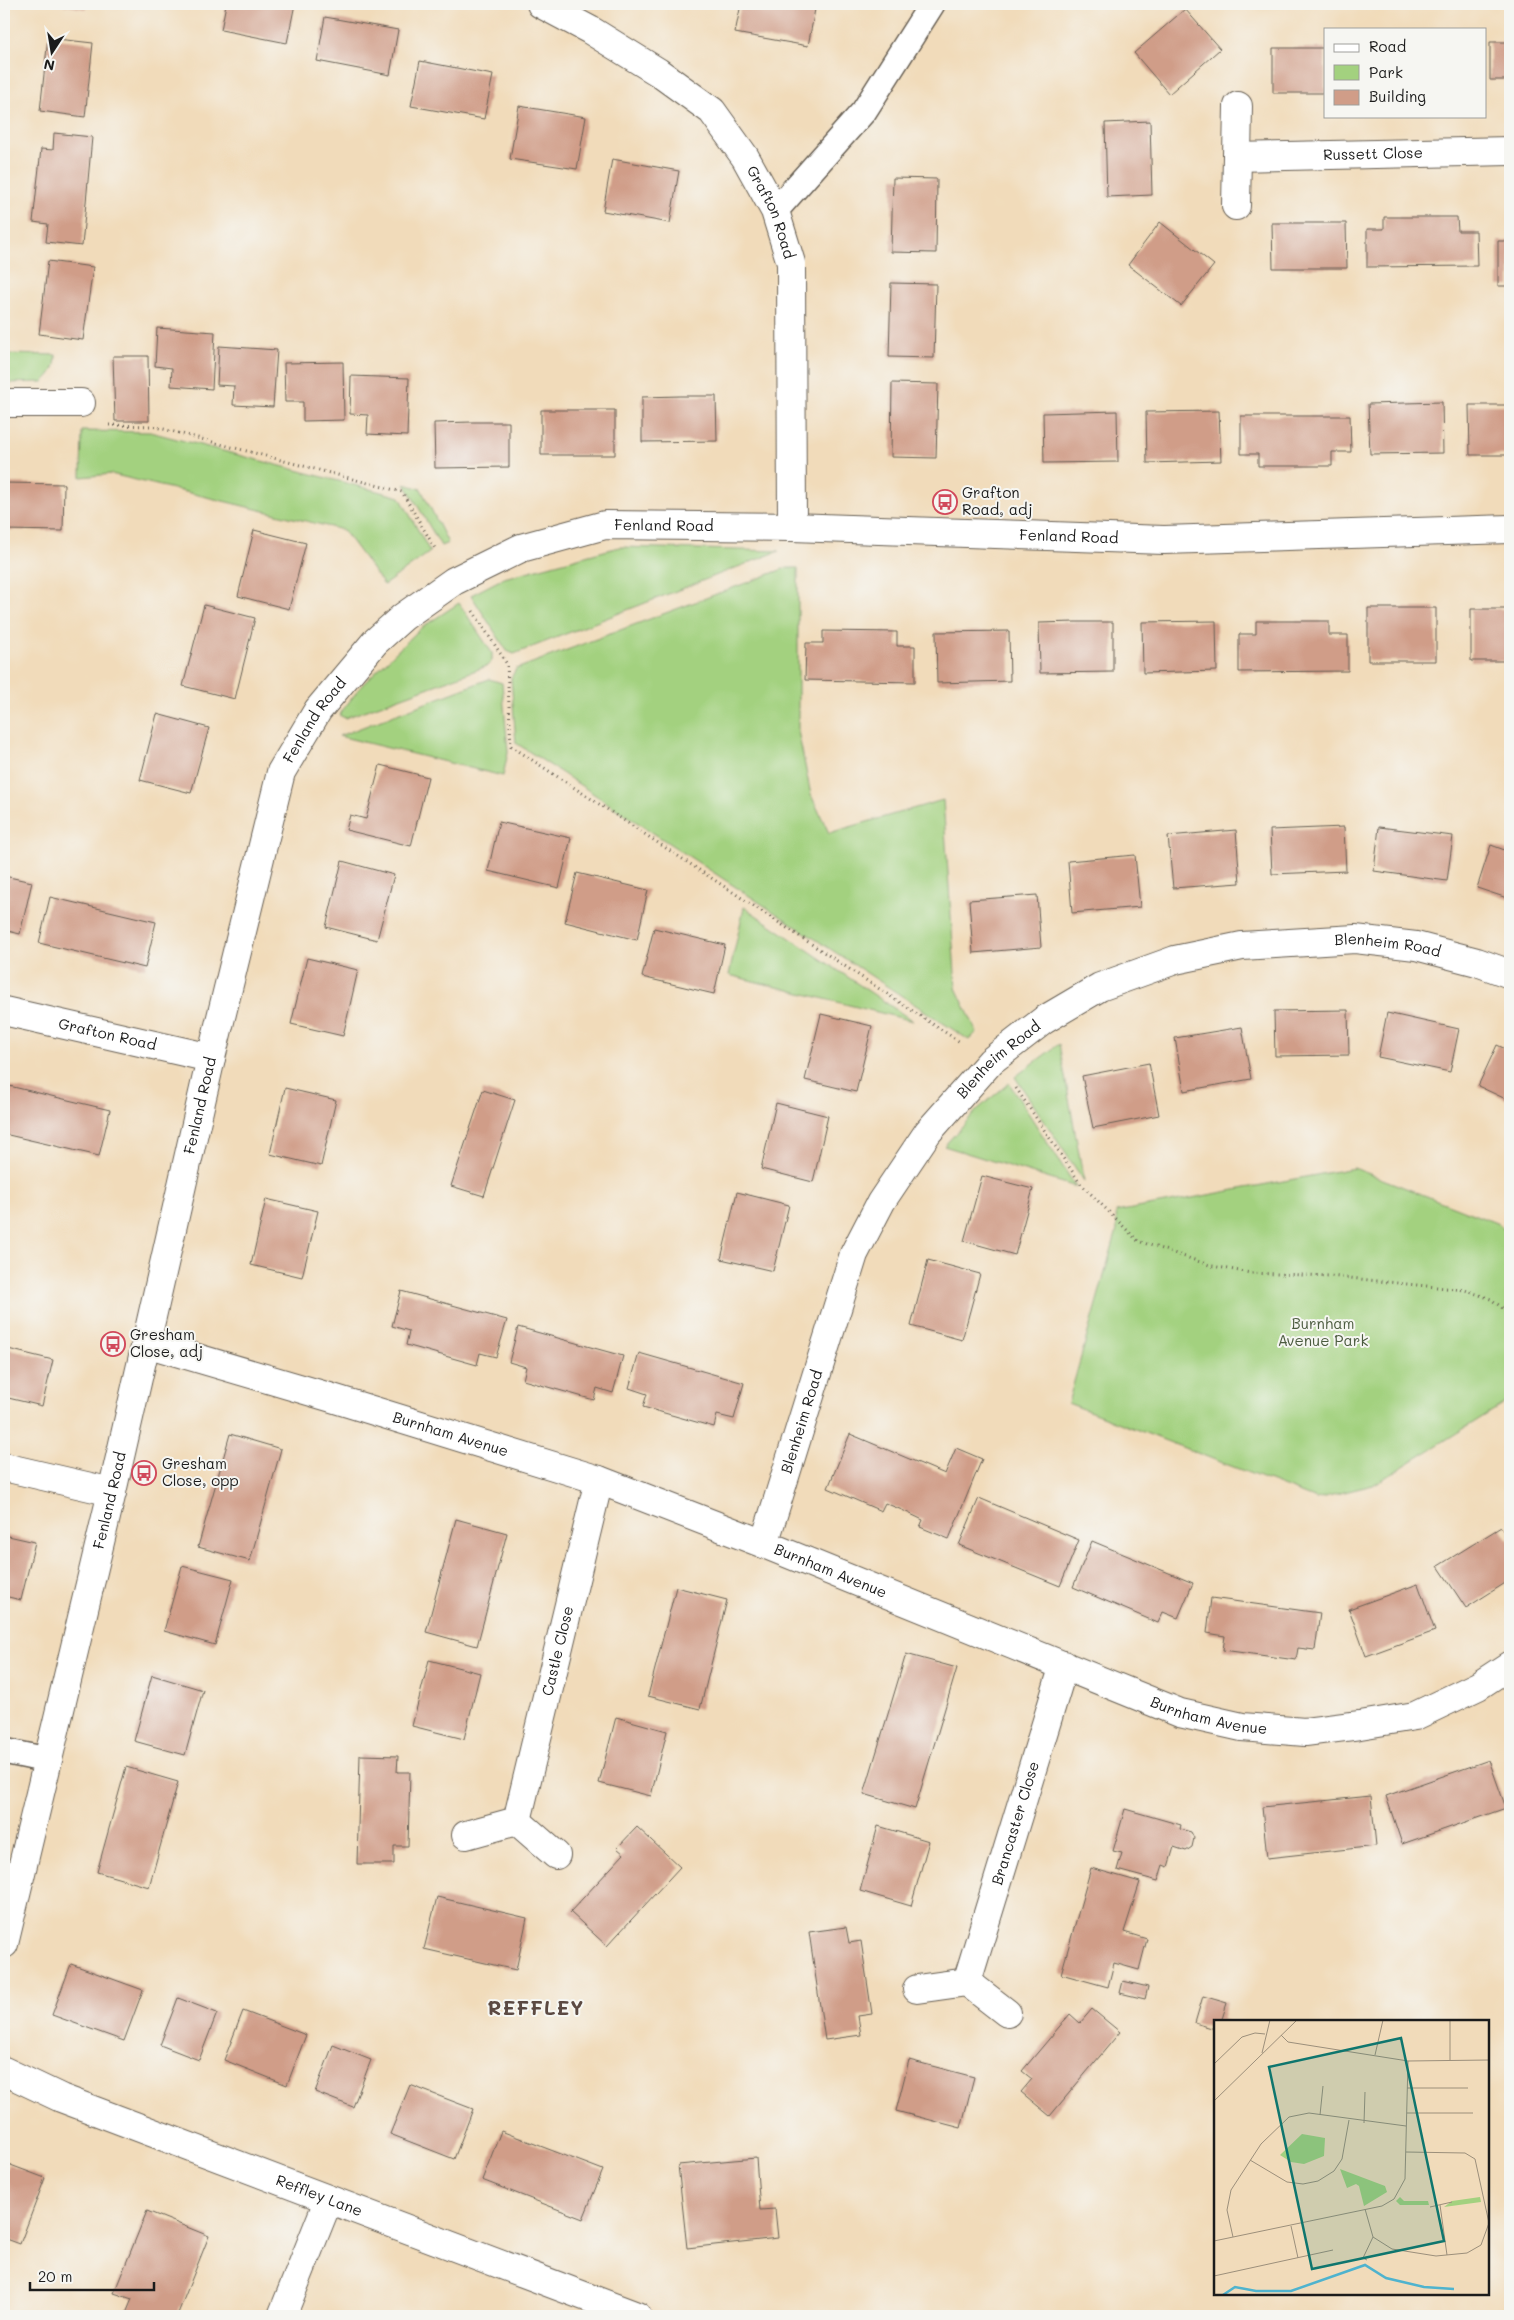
<svg xmlns="http://www.w3.org/2000/svg" width="1514" height="2320" font-family="Mali,sans-serif">
<rect width="100%" height="100%" fill="#f6f6f2"/>
<filter id="ink" filterUnits="userSpaceOnUse"><feTurbulence type="fractalNoise" baseFrequency=".02" numOctaves="2"/><feDisplacementMap in="SourceGraphic" scale="10" xChannelSelector="R" yChannelSelector="G"/><feConvolveMatrix kernelMatrix="1 2 1 2 8 2 1 2 1" color-interpolation-filters="sRGB"/></filter>
<filter id="wash" filterUnits="userSpaceOnUse"><feTurbulence type="fractalNoise" baseFrequency=".0096" numOctaves="4" result="noise"/><feDisplacementMap in="SourceGraphic" scale="20" xChannelSelector="R" yChannelSelector="G"/><feGaussianBlur stdDeviation="1.12" result="paint"/><feColorMatrix in="noise" values="0 0 0 0 0 0 0 0 0 0 0 0 0 0 0 0 0 1.4 0 .05"/><feComposite in="paint" operator="in"/></filter>
<g filter="url(#wash)">
<rect width="100%" height="100%" fill="#f1dbba"/>
<path fill="#a3d17f" stroke="#60764e" d="M 4,354 L 56,355 C 56,368 52,374 43,382 L 4,383 Z
M 82,431 L 150,432 L 400,497 L 430,552 L 384,585 L 343,530 L 111,474 L 81,477 Z
M 405,484 L 421,489 L 448,543 L 441,546 Z
M 619,547 L 779,551 L 514,654 L 507,651 L 471,595 L 504,578 Z
M 786,568 L 798,568 L 798,731 L 811,795 L 829,833 L 943,800 L 956,988 L 977,1032 L 969,1040 L 516,743 L 511,678 L 516,669 Z
M 459,603 L 492,653 L 492,661 L 487,666 L 345,718 L 339,715 L 362,685 L 421,628 Z
M 489,679 L 502,683 L 508,752 L 503,776 L 339,736 Z
M 744,907 L 913,1021 L 729,975 Z
M 1059,1044 L 1084,1181 L 1015,1077 Z
M 1009,1083 L 1076,1187 L 944,1146 L 978,1109 Z
M 1354,1168 L 1499,1224 L 1510,1236 L 1510,1400 L 1373,1485 L 1316,1499 L 1068,1403 L 1117,1230 L 1116,1212 Z"/>
<g id="blocks">
<path fill="#d09d88" d="M 57,4 L 87,4 L 86,9 Z
M 226,4 L 295,4 L 287,43 L 221,30 Z
M 741,4 L 816,4 L 808,46 L 735,33 Z
M 1185,9 L 1220,49 L 1169,94 L 1134,53 Z
M 325,17 L 398,30 L 390,75 L 317,61 Z
M 48,38 L 93,43 L 85,117 L 40,111 Z
M 1490,42 L 1510,42 L 1510,93 L 1507,93 L 1507,80 L 1490,80 Z
M 1273,48 L 1325,48 L 1325,93 L 1273,93 Z
M 420,61 L 493,75 L 484,119 L 411,106 Z
M 519,106 L 586,117 L 577,169 L 510,159 Z
M 1150,121 L 1152,195 L 1107,197 L 1105,123 Z
M 54,133 L 92,137 L 82,246 L 46,242 L 48,224 L 33,222 L 41,149 L 53,150 Z
M 612,159 L 679,171 L 670,223 L 603,211 Z
M 893,178 L 937,179 L 936,253 L 891,252 Z
M 1384,217 L 1457,217 L 1458,231 L 1476,231 L 1477,266 L 1367,267 L 1367,229 L 1384,229 Z
M 1160,222 L 1214,265 L 1181,306 L 1128,265 Z
M 1272,223 L 1346,223 L 1347,268 L 1273,268 Z
M 1498,241 L 1510,241 L 1510,286 L 1498,286 Z
M 48,261 L 93,267 L 83,340 L 39,334 Z
M 891,283 L 936,284 L 934,358 L 889,357 Z
M 157,328 L 215,332 L 212,389 L 171,386 L 172,368 L 155,366 Z
M 219,346 L 277,350 L 273,407 L 233,405 L 234,386 L 217,385 Z
M 113,356 L 148,356 L 149,421 L 115,421 Z
M 343,362 L 344,420 L 303,421 L 303,402 L 285,402 L 284,363 Z
M 351,376 L 409,378 L 407,436 L 367,434 L 368,415 L 350,414 Z
M 892,383 L 938,384 L 936,458 L 891,457 Z
M 680,396 L 716,396 L 717,441 L 642,442 L 642,397 Z
M 1442,402 L 1443,453 L 1370,454 L 1368,404 Z
M 1469,405 L 1510,405 L 1510,455 L 1470,455 Z
M 541,410 L 615,410 L 615,455 L 541,455 Z
M 1117,411 L 1118,462 L 1044,463 L 1043,413 Z
M 1219,411 L 1221,461 L 1147,463 L 1146,412 Z
M 1241,416 L 1350,416 L 1351,452 L 1332,452 L 1332,466 L 1258,466 L 1258,454 L 1241,454 Z
M 472,422 L 509,422 L 509,467 L 435,468 L 434,423 Z
M 4,483 L 64,484 L 63,531 L 4,530 Z
M 254,530 L 306,543 L 289,609 L 238,596 Z
M 204,605 L 255,618 L 235,699 L 183,686 Z
M 1368,608 L 1436,608 L 1436,661 L 1368,661 Z
M 1471,609 L 1510,609 L 1510,661 L 1471,661 Z
M 1216,621 L 1217,671 L 1143,673 L 1142,622 Z
M 1256,621 L 1329,621 L 1329,635 L 1348,635 L 1348,671 L 1239,672 L 1239,634 L 1256,634 Z
M 1075,622 L 1113,622 L 1113,672 L 1040,673 L 1039,623 Z
M 823,631 L 897,632 L 897,646 L 915,646 L 915,682 L 805,680 L 806,643 L 823,643 Z
M 1009,631 L 1010,681 L 937,683 L 936,632 Z
M 157,714 L 209,728 L 191,793 L 140,780 Z
M 380,765 L 428,777 L 411,846 L 346,830 L 350,815 L 366,819 Z
M 499,822 L 571,838 L 559,888 L 488,871 Z
M 1344,827 L 1346,871 L 1272,874 L 1270,830 Z
M 1379,827 L 1453,836 L 1447,881 L 1374,871 Z
M 1236,830 L 1240,883 L 1173,888 L 1168,836 Z
M 1491,845 L 1510,852 L 1510,899 L 1477,888 Z
M 1135,855 L 1140,907 L 1072,913 L 1068,861 Z
M 342,861 L 394,875 L 377,940 L 326,927 Z
M 577,873 L 648,890 L 637,940 L 565,922 Z
M 4,876 L 32,882 L 20,934 L 4,930 Z
M 1037,895 L 1041,947 L 973,953 L 969,900 Z
M 50,897 L 156,922 L 145,968 L 39,943 Z
M 654,928 L 725,945 L 714,994 L 642,977 Z
M 307,958 L 358,970 L 343,1036 L 291,1024 Z
M 1348,1010 L 1349,1055 L 1275,1056 L 1274,1011 Z
M 1387,1013 L 1459,1029 L 1450,1072 L 1378,1057 Z
M 821,1014 L 872,1026 L 856,1092 L 805,1080 Z
M 1242,1027 L 1251,1079 L 1184,1091 L 1175,1038 Z
M 1497,1045 L 1510,1051 L 1510,1101 L 1478,1086 Z
M 1149,1063 L 1159,1115 L 1093,1128 L 1082,1076 Z
M 5,1085 L 110,1110 L 99,1156 L 4,1134 Z
M 285,1088 L 336,1100 L 321,1166 L 270,1154 Z
M 483,1090 L 515,1100 L 484,1196 L 451,1186 Z
M 776,1103 L 828,1116 L 813,1182 L 761,1169 Z
M 982,1176 L 1033,1189 L 1015,1255 L 964,1241 Z
M 737,1192 L 789,1205 L 773,1271 L 721,1259 Z
M 266,1199 L 318,1211 L 302,1277 L 251,1265 Z
M 928,1260 L 980,1274 L 962,1340 L 911,1326 Z
M 401,1291 L 507,1320 L 496,1357 L 480,1353 L 477,1365 L 406,1345 L 409,1331 L 392,1326 Z
M 518,1327 L 623,1356 L 613,1393 L 597,1388 L 594,1400 L 523,1380 L 526,1367 L 509,1362 Z
M 4,1348 L 53,1360 L 42,1406 L 4,1397 Z
M 639,1353 L 744,1383 L 734,1419 L 717,1415 L 714,1427 L 643,1407 L 647,1394 L 629,1388 Z
M 230,1434 L 281,1449 L 250,1561 L 198,1547 Z
M 850,1434 L 945,1474 L 956,1448 L 982,1459 L 949,1539 L 920,1527 L 923,1520 L 902,1510 L 885,1503 L 881,1511 L 828,1488 Z
M 979,1498 L 1079,1540 L 1060,1586 L 959,1545 Z
M 456,1519 L 507,1533 L 477,1646 L 426,1632 Z
M 1501,1527 L 1510,1542 L 1510,1580 L 1466,1608 L 1438,1566 Z
M 4,1535 L 35,1542 L 21,1600 L 4,1596 Z
M 1092,1541 L 1193,1583 L 1178,1618 L 1163,1612 L 1158,1623 L 1073,1587 Z
M 182,1566 L 233,1579 L 215,1645 L 164,1631 Z
M 1418,1584 L 1435,1631 L 1366,1656 L 1349,1609 Z
M 676,1587 L 727,1600 L 700,1709 L 648,1696 Z
M 1211,1598 L 1320,1613 L 1315,1650 L 1298,1648 L 1296,1660 L 1223,1650 L 1225,1636 L 1207,1633 Z
M 906,1654 L 957,1668 L 915,1809 L 864,1794 Z
M 429,1660 L 480,1673 L 464,1739 L 412,1726 Z
M 152,1675 L 203,1690 L 185,1755 L 134,1741 Z
M 616,1717 L 667,1731 L 651,1796 L 599,1783 Z
M 360,1755 L 398,1756 L 397,1772 L 410,1772 L 408,1846 L 394,1846 L 394,1864 L 357,1864 Z
M 1489,1760 L 1506,1808 L 1402,1844 L 1386,1796 Z
M 126,1767 L 178,1782 L 149,1887 L 97,1872 Z
M 1371,1796 L 1376,1846 L 1267,1858 L 1262,1807 Z
M 1125,1809 L 1181,1825 L 1180,1829 L 1191,1832 L 1194,1838 L 1192,1847 L 1186,1851 L 1174,1847 L 1168,1867 L 1163,1865 L 1158,1881 L 1117,1870 L 1122,1853 L 1113,1851 Z
M 878,1826 L 929,1841 L 911,1906 L 860,1891 Z
M 637,1827 L 680,1867 L 607,1946 L 570,1912 L 624,1854 L 617,1848 Z
M 1091,1868 L 1140,1882 L 1124,1932 L 1147,1939 L 1139,1970 L 1114,1963 L 1108,1987 L 1061,1974 Z
M 437,1897 L 527,1918 L 516,1970 L 424,1949 Z
M 846,1927 L 849,1943 L 861,1941 L 872,2014 L 858,2016 L 861,2035 L 825,2040 L 809,1932 Z
M 71,1964 L 143,1990 L 124,2041 L 52,2015 Z
M 1123,1981 L 1148,1987 L 1145,1999 L 1120,1993 Z
M 1203,1996 L 1227,2003 L 1222,2019 L 1227,2021 L 1215,2021 L 1215,2029 L 1195,2023 Z
M 178,1998 L 217,2013 L 199,2060 L 160,2045 Z
M 1092,2009 L 1120,2032 L 1050,2116 L 1021,2092 L 1032,2079 L 1022,2071 L 1070,2014 L 1080,2023 Z
M 243,2011 L 306,2035 L 287,2085 L 224,2060 Z
M 333,2045 L 371,2060 L 353,2107 L 315,2092 Z
M 909,2060 L 974,2077 L 961,2128 L 896,2111 Z
M 410,2085 L 473,2109 L 454,2159 L 390,2134 Z
M 501,2131 L 603,2170 L 583,2219 L 482,2180 Z
M 756,2158 L 760,2210 L 775,2209 L 778,2238 L 687,2248 L 678,2165 Z
M 8,2164 L 45,2178 L 20,2244 L 4,2238 L 4,2175 Z
M 147,2211 L 209,2236 L 177,2316 L 125,2316 L 132,2299 L 114,2293 Z"/>
</g>
</g>
<g filter="url(#ink)">
<use href="#blocks" fill-opacity="0" stroke="#675f53" stroke-width="1"/>
<g fill="none" stroke-linecap="round" stroke-linejoin="round">
<defs>
<path id="lane" d="M 775,211 L 864,111 L 932,4
M 4,1751 L 47,1760"/>
<g id="street">
<path id="s1" d="M 541,4 L 590,30 L 658,72 L 712,111 L 745,157 L 775,211 L 791,263 L 792,527"/>
<path id="s2" d="M 1237,157 L 1510,151"/>
<path d="M 1236,206 L 1238,106"/>
<path d="M 4,403 L 81,403"/>
<path id="s3" d="M 4,1011 L 211,1058"/>
<path id="s4" d="M 146,1343 L 329,1397 L 599,1480 L 764,1544 L 1180,1713 L 1242,1727 L 1305,1732 L 1360,1725 L 1415,1716 L 1478,1686 L 1510,1665"/>
<path d="M 4,1467 L 112,1492"/>
<path id="s5" d="M 764,1544 L 854,1254 L 881,1202 L 928,1132 L 991,1061 L 1044,1020 L 1100,987 L 1175,960 L 1242,946 L 1355,939 L 1416,946 L 1477,962 L 1510,974"/>
<path id="s6" d="M 517,1821 L 599,1480"/>
<path d="M 466,1835 L 517,1821 L 556,1855"/>
<path id="s7" d="M 4,1944 L 112,1492 L 211,1058 L 281,772 L 318,710 L 375,642 L 403,617 L 454,581 L 521,548 L 605,525 L 792,527 L 1164,540 L 1510,529"/>
<path id="s8" d="M 967,1982 L 1064,1665"/>
<path d="M 917,1989 L 967,1982 L 1007,2013"/>
<path id="s9" d="M 4,2071 L 61,2098 L 637,2316"/>
<path d="M 282,2316 L 328,2201"/>
</g>
</defs>
<use href="#lane" stroke="#675f53" stroke-width="28"/>
<use href="#street" stroke="#675f53" stroke-width="30"/>
<path stroke="#675f53" stroke-width="3" stroke-dasharray="1 4" stroke-linecap="butt" d="M 109,425 L 152,426 L 402,492 L 436,550
M 473,611 L 507,664 L 511,746 L 960,1042
M 1016,1088 L 1080,1183 L 1138,1241 L 1212,1266 L 1251,1273 L 1330,1276 L 1465,1290 L 1491,1299 L 1510,1314"/>
<use href="#lane" stroke="#fff" stroke-width="25"/>
<use href="#street" stroke="#fff" stroke-width="28"/>
</g>
</g>
<defs>
<symbol id="bus-ring" viewBox="-11 -11 22 22"><circle r="9.5" fill="#f6f6f2" stroke="#d1495b" stroke-width="1.5"/><path d="M-5-6H5V4H4V6H2V4H-2V6H-4V4H-5ZM-3.5-4V0h7V-4ZM-3.5 1.2v1.5H-2V1.2ZM2 1.2v1.5H3.5V1.2Z" fill="#d1495b"/></symbol>
</defs>
<g fill-rule="evenodd">
<use href="#bus-ring" x="931" y="488" width="28" height="28"/>
<use href="#bus-ring" x="99" y="1330" width="28" height="28"/>
<use href="#bus-ring" x="130" y="1459" width="28" height="28"/>
</g>
<g text-anchor="middle" stroke-width="4" stroke-linejoin="round" paint-order="stroke">
<g font-size="15" fill="#1c1c1c" stroke="#f6f6f2">
<text dy="5" stroke="none"><textPath href="#s2" startOffset="136">Russett Close</textPath></text>
<text dy="5" stroke="none"><textPath href="#s1" startOffset="320">Grafton Road</textPath></text>
<text dy="5" stroke="none"><textPath href="#s7" startOffset="1686">Fenland Road</textPath></text>
<text dy="5" stroke="none"><textPath href="#s7" startOffset="2091">Fenland Road</textPath></text>
<text dy="5" stroke="none"><textPath href="#s7" startOffset="1266">Fenland Road</textPath></text>
<text dy="5" stroke="none"><textPath href="#s5" startOffset="968">Blenheim Road</textPath></text>
<text dy="5" stroke="none"><textPath href="#s3" startOffset="106">Grafton Road</textPath></text>
<text dy="5" stroke="none"><textPath href="#s5" startOffset="548">Blenheim Road</textPath></text>
<text dy="5" stroke="none"><textPath href="#s7" startOffset="861">Fenland Road</textPath></text>
<text dy="5" stroke="none"><textPath href="#s5" startOffset="128">Blenheim Road</textPath></text>
<text dy="5" stroke="none"><textPath href="#s4" startOffset="318">Burnham Avenue</textPath></text>
<text dy="5" stroke="none"><textPath href="#s7" startOffset="456">Fenland Road</textPath></text>
<text dy="5" stroke="none"><textPath href="#s4" startOffset="722">Burnham Avenue</textPath></text>
<text dy="5" stroke="none"><textPath href="#s6" startOffset="175">Castle Close</textPath></text>
<text dy="5" stroke="none"><textPath href="#s4" startOffset="1128">Burnham Avenue</textPath></text>
<text dy="5" stroke="none"><textPath href="#s8" startOffset="166">Brancaster Close</textPath></text>
<text dy="5" stroke="none"><textPath href="#s9" startOffset="339">Reffley Lane</textPath></text>
</g>
<g font-size="15" fill="#1c1c1c" stroke="#f6f6f2" text-anchor="start">
<text x="962" y="498">Grafton<tspan x="962" dy="17">Road, adj</tspan></text>
<text x="130" y="1340">Gresham<tspan x="130" dy="17">Close, adj</tspan></text>
<text x="162" y="1469">Gresham<tspan x="162" dy="17">Close, opp</tspan></text>
</g>
<g font-size="15" fill="#4b5b3f" stroke="#f6f6f2">
<text x="1323" y="1329">Burnham<tspan x="1323" dy="17">Avenue Park</tspan></text>
</g>
<g font-size="20" font-weight="bold" letter-spacing="1" fill="#5b4942" stroke="#f6f6f2">
<text x="536" y="2015">REFFLEY</text>
</g>
</g>
<g transform="translate(1214 2020)">
<rect width="275" height="275" fill="#f1dbba"/>
<path d="M 88,114 L 111,118 L 110,136 L 90,144 L 77,142 L 66,135 ZM 126,149 L 171,166 L 173,172 L 150,186 L 145,166 L 142,164 L 133,168 ZM 186,177 L 190,181 L 214,181 L 215,185 L 186,185 L 182,181 ZM 266,177 L 267,182 L 230,187 L 238,181 Z" fill="#a3d17f"/>
<path fill="none" stroke="#4fb3ce" stroke-width="2.5" d="M 9,275 L 21,267 L 42,271 L 77,271 L 151,245 L 172,258 L 210,267 L 240,269"/>
<path fill="none" stroke="#9c8f7b" stroke-width="1" d="M 67,15 L 74,22 L 194,41 L 275,40M 48,33 L 56,0M 161,35 L 169,0M 236,40 L 236,0M 0,44 L 28,17 L 41,13 L 51,14M 193,68 L 254,68M 0,81 L 83,0M 193,93 L 259,93M 106,95 L 109,66M 150,103 L 151,72M 36,140 L 73,162 L 89,164 L 104,161 L 120,151 L 128,139 L 135,100M 226,185 L 233,235M 216,187 L 238,182M 151,189 L 159,217 L 178,229 L 222,236 L 253,233 L 267,225 L 275,203 L 261,139 L 251,133 L 192,132M 77,206 L 84,238M 19,217 L 13,190 L 17,170 L 47,124 L 75,97 L 95,93 L 192,106M 0,221 L 168,186 L 180,179 L 191,159 L 194,41M 153,240 L 149,238 L 159,217M 0,256 L 119,230"/>
<path fill="#0f766e" fill-opacity="0.15" stroke="#0f766e" stroke-width="2.5" d="M 187,18 L 230,221 L 98,249 L 55,47 Z"/>
<rect width="275" height="275" fill="none" stroke="#1c1c1c" stroke-width="2.5"/>
</g>
<rect width="1514" height="2320" fill="none" stroke="#f6f6f2" stroke-width="20"/>
<rect x="1324" y="28" width="162" height="90" fill="#f6f6f2" stroke="#9f9f9c"/>
<rect x="1334" y="44" width="25" height="8" fill="#ffffff" stroke="#9f9f9c"/>
<text x="1369" y="52" font-size="15" fill="#1c1c1c">Road</text>
<rect x="1334" y="65" width="25" height="15" fill="#a3d17f" stroke="#9f9f9c"/>
<text x="1369" y="78" font-size="15" fill="#1c1c1c">Park</text>
<rect x="1334" y="90" width="25" height="15" fill="#d09d88" stroke="#9f9f9c"/>
<text x="1369" y="102" font-size="15" fill="#1c1c1c">Building</text>
<g transform="translate(52 52) rotate(192)" stroke="#f6f6f2" stroke-width="4" paint-order="stroke">
<path d="M0-4L9 19L0 12L-9 19Z" fill="#1c1c1c"/>
<text y="-8" font-size="14" font-weight="bold" text-anchor="middle" fill="#1c1c1c">N</text>
</g>
<path d="M30 2282v8h124v-8" fill="none" stroke="#1c1c1c" stroke-width="2.5"/>
<text x="38" y="2282" font-size="15" fill="#1c1c1c" stroke="#f6f6f2" stroke-width="4" paint-order="stroke">20 m</text>
</svg>
